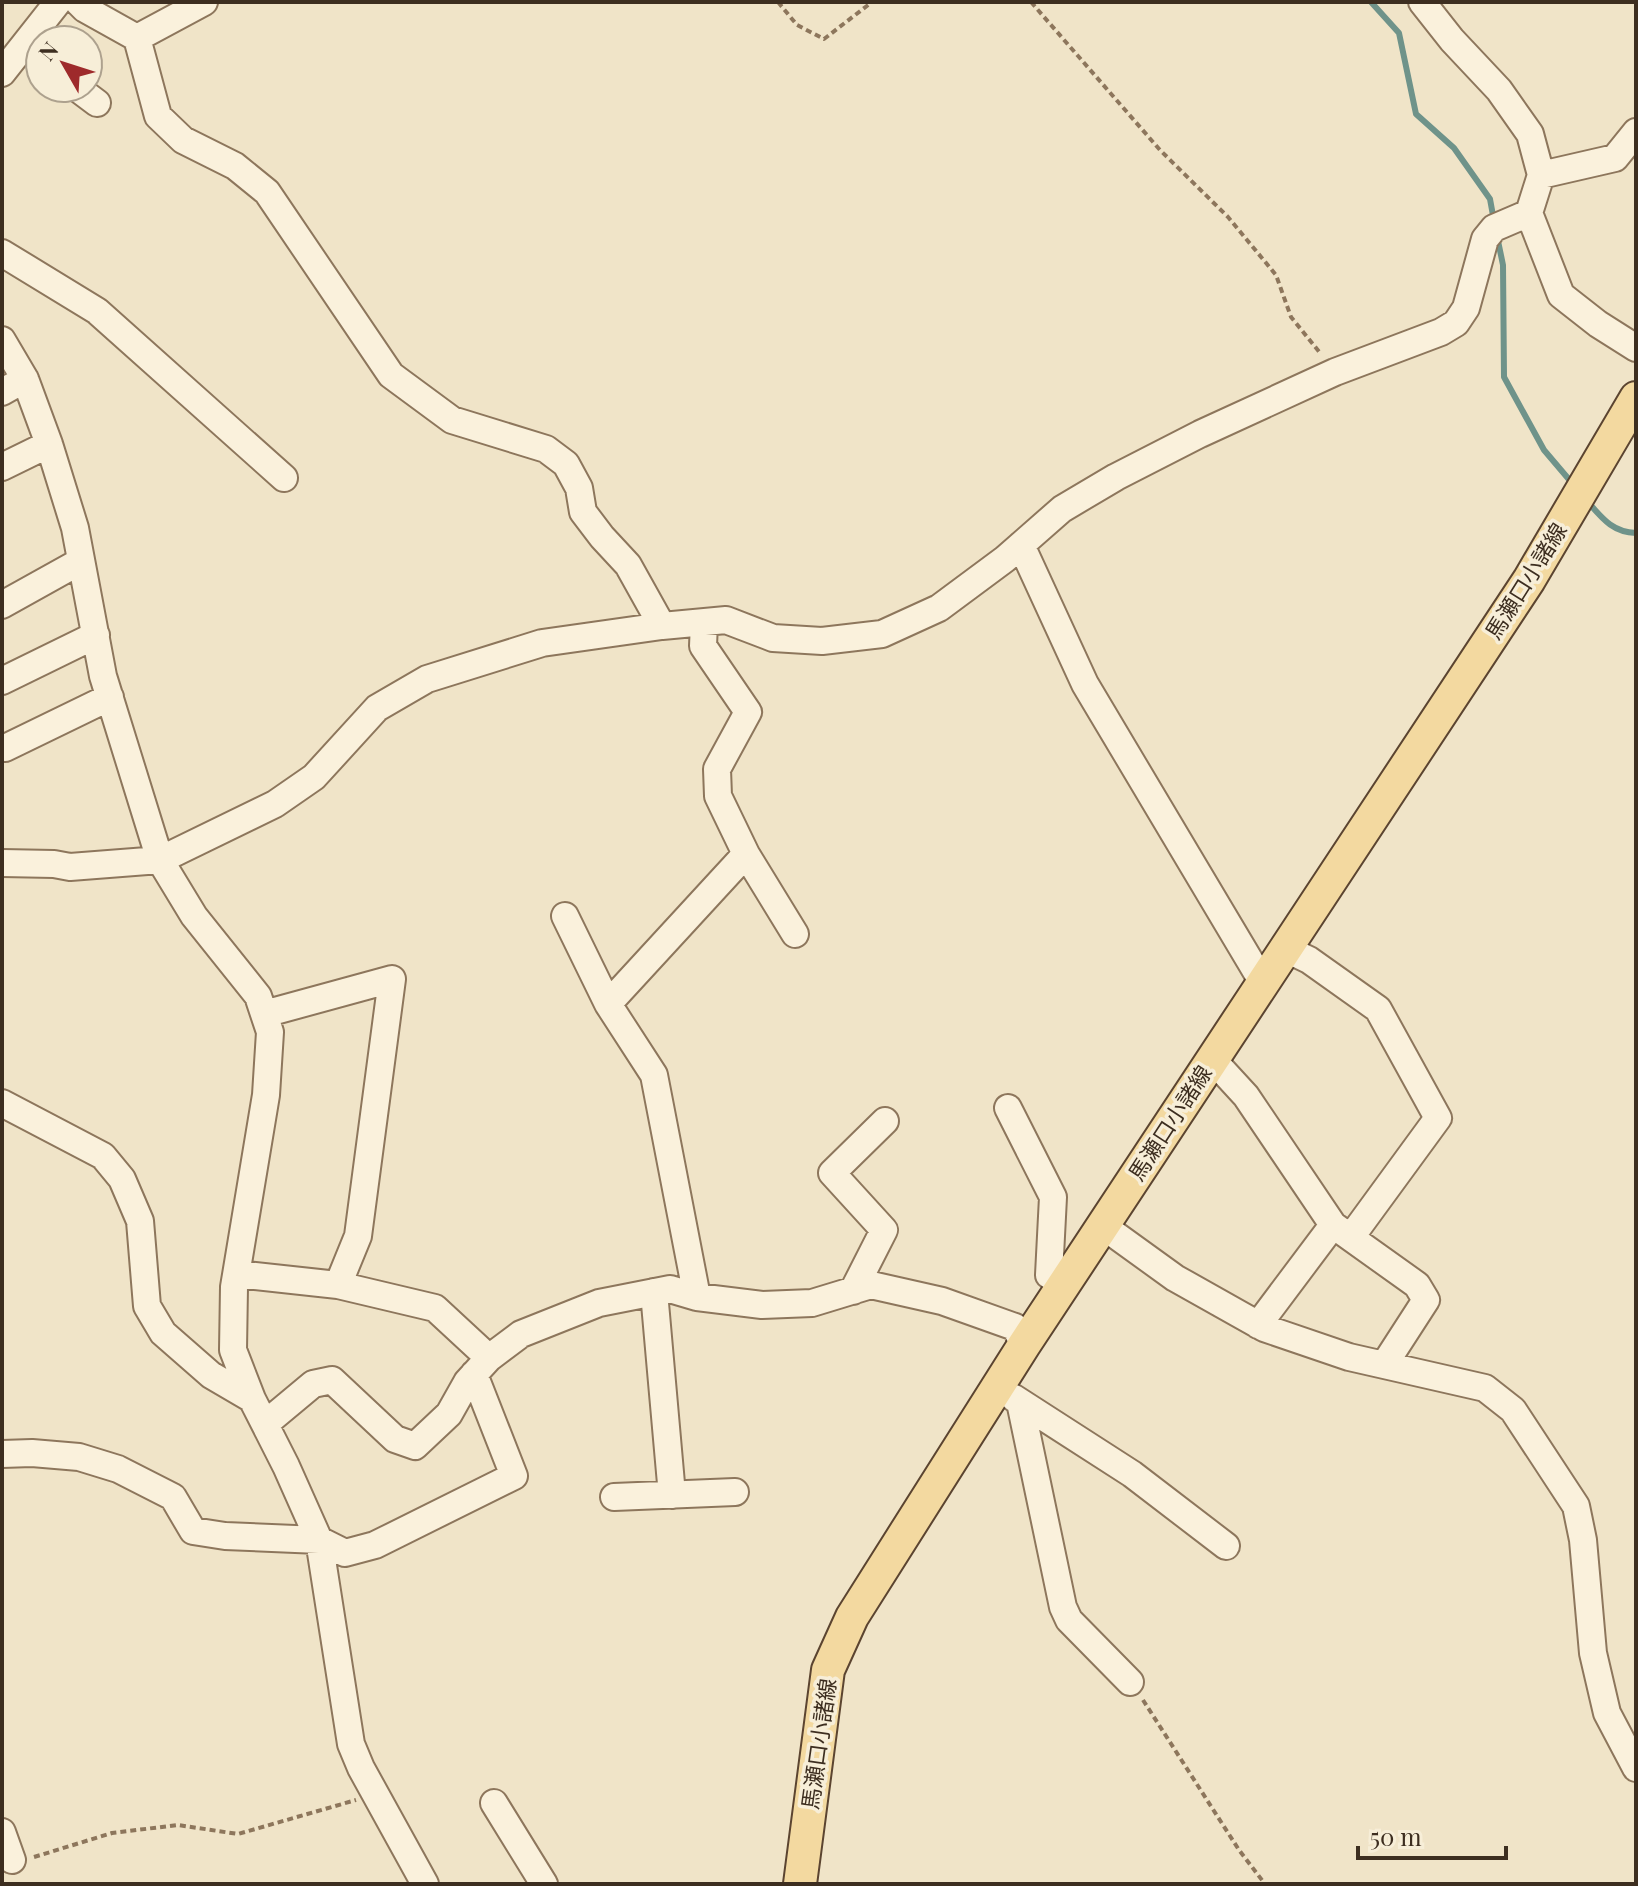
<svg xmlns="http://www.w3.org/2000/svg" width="1638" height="1886" font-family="'Playfair Display','Noto Sans JP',serif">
<rect width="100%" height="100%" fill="#f0e4c8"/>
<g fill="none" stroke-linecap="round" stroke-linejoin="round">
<path stroke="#6f938a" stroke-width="6" d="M 1371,2 L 1399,33 L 1416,114 L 1454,148 L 1490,199 L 1494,221
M 1497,236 L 1503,265 L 1504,377 L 1544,450 L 1572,483
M 1587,501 C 1602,518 1612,532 1636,533"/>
<defs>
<path id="minor" d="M 78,2 L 85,9 L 137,38 L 158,116 L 183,140 L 235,166 L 267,192 L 391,375 L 452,420 L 546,449 L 566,464 L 579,488 L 583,512 L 602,537 L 628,565 L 662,626
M 1422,2 L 1452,40 L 1499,90 L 1530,134 L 1541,175 L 1529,213 L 1561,295 L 1598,324 L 1636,348
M 137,38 L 204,2
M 2,73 L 58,2
M 77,88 L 97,103
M 1541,175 L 1615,158 L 1636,132
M 2,253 L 97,311 L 284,478
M 2,340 L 25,379 L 49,444 L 75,528 L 103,676 L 160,860 L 194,916 L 258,996 L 270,1032 L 266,1095 L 234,1287 L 233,1350 L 252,1399 L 286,1466 L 319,1540 L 351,1744 L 361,1768 L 425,1884
M 2,392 L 25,379
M 2,467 L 49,444
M 1021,545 L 1085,684 L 1262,981
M 2,605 L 81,561
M 2,681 L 96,635
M 5,748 L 110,697
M 746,854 L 795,934
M 2,863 L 54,864 L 70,867 L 160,860 L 275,804 L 314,777 L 377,708 L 427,679 L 542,643 L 662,626 L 726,620 L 773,638 L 822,641 L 882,634 L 939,608 L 1005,559 L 1062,509 L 1116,477 L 1200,434 L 1335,372 L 1441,332 L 1456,323 L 1466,308 L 1485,239 L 1494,228 L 1529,213
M 565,916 L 608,1004 L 654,1075 L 697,1297
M 1284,948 L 1309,960 L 1378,1009 L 1438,1118 L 1351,1237
M 608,1004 L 746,854 L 718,796 L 717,769 L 748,712 L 703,646 L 704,623
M 264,1014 L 392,979 L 358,1236 L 338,1285
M 1212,1059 L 1246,1096 L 1333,1225 L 1417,1285 L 1426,1300 L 1384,1365
M 2,1103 L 103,1156 L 122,1179 L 140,1221 L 147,1306 L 163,1333 L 211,1375 L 252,1399
M 1008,1108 L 1053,1197 L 1049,1275 L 1064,1285
M 1103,1226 L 1175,1278 L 1264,1328 L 1349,1357 L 1485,1388 L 1513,1410 L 1576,1506 L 1583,1540 L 1593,1653 L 1607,1713 L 1636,1768
M 237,1274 L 338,1285 L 435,1308 L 489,1358
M 853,1291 L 884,1230 L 832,1173 L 885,1121
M 654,1292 L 672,1495
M 1258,1325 L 1333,1225
M 1014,1398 L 1132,1474 L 1226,1546
M 1020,1402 L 1063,1607 L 1069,1620 L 1130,1682
M 265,1424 L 313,1384 L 332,1380 L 395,1439 L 415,1446 L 449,1414 L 467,1382 L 489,1358 L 521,1334 L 599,1303 L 670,1289 L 697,1297 L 762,1305 L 812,1303 L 871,1285 L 942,1301 L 1015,1327 L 1024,1345
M 2,1454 L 32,1453 L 79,1457 L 118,1469 L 173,1497 L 193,1531 L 225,1536 L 319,1540 L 345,1553 L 375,1545 L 514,1476 L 474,1374
M 614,1497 L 735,1492
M 494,1803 L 544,1884
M 2,1832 L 12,1860"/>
<path id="major" d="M 800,1884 L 828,1670 L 852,1617 L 1024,1345 L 1529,580 L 1636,398"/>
</defs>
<use href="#minor" stroke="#8d765c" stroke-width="30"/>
<use href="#major" stroke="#5b4430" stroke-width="36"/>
<path stroke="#8d765c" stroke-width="4" stroke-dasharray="6 4" stroke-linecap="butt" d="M 778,2 L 797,25 L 824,39 L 872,2
M 1031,2 L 1160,150 L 1228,217 L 1276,275 L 1291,317 L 1321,354
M 1143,1700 L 1239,1850 L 1265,1884
M 34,1857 L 112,1833 L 178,1825 L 238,1834 L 356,1800"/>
<use href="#minor" stroke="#faf1dc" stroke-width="26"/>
<use href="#major" stroke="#f3d9a0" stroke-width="32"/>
</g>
<g text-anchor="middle" stroke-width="7" stroke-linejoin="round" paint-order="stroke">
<g font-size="22" fill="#3d2e20" stroke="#f7eed8">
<text transform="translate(1526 581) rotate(-58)" y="8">馬瀬口小諸線</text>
<text transform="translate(1170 1123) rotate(-57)" y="8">馬瀬口小諸線</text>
<text transform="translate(819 1744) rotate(-82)" y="8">馬瀬口小諸線</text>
</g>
</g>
<rect width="1638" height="1886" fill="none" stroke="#3d2e20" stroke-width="8"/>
<g transform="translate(64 64) rotate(309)"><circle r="38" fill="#f7eed8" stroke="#ada18e" stroke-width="2"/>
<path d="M0-6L14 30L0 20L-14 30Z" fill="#9e2a2b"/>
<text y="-12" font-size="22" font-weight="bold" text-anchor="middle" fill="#3d2e20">N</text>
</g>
<path d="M1358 1846v12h148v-12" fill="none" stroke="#3d2e20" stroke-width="4"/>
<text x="1370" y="1846" font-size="24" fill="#3d2e20" stroke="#f7eed8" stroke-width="6" paint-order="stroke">50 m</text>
</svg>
